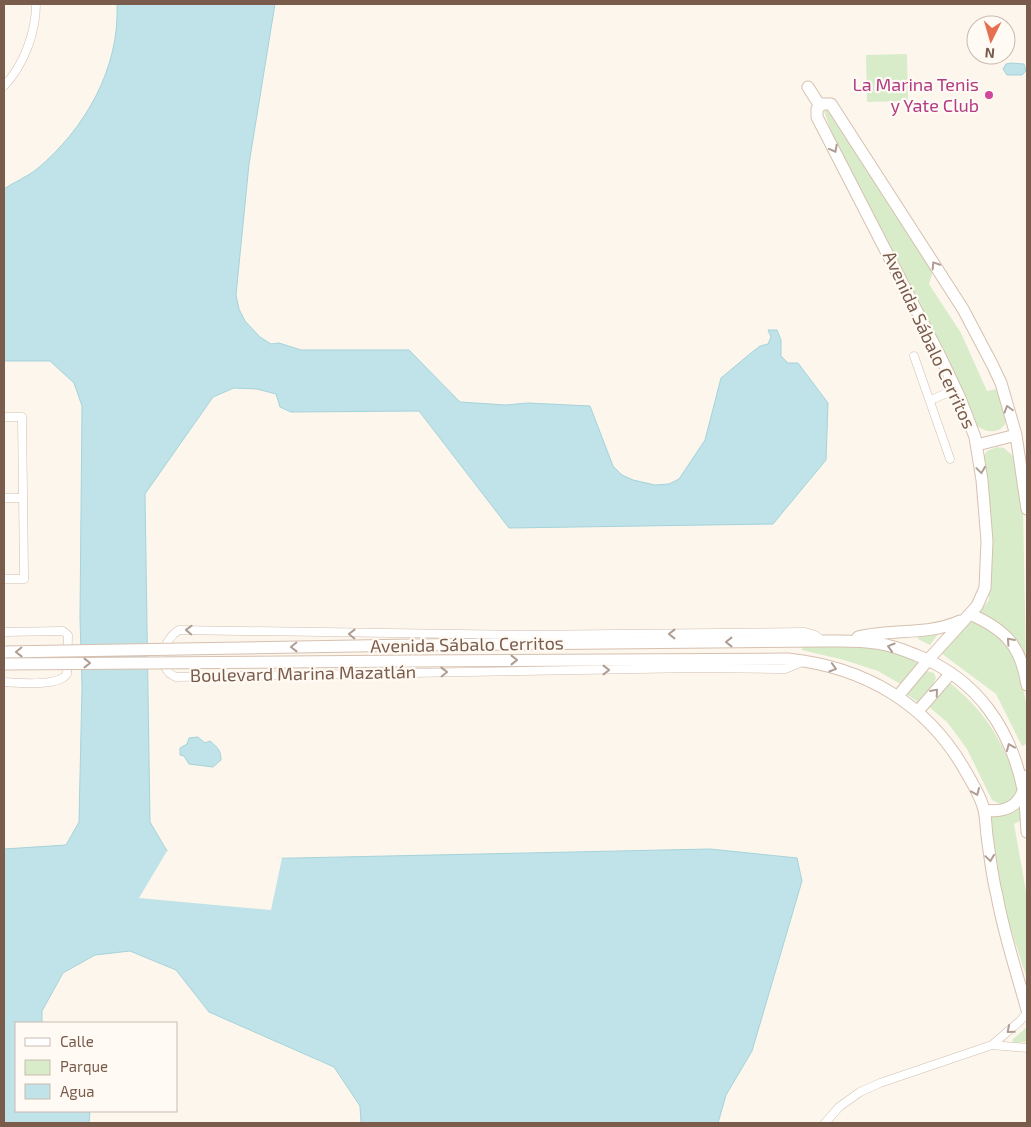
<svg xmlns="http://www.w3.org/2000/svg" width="1031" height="1127" font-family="'Exo 2',sans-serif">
<rect width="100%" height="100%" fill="#fdf6ec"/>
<path fill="#d8ecc9" d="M 907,54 L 908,101 L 867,102 L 866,55 Z
M 829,108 L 933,271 L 929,284 L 961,333 L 987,391 L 997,389 C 1000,396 1008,407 1007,415 C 1007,433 989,435 977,426 L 934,334 L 834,139 L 824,111 Z
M 997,447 L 1004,448 L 1013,456 L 1023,507 L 1026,666 L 978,614 L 989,600 L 990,560 L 983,457 L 987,451 Z
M 970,620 L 976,620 L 997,634 L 1016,654 L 1026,702 L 1026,744 L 1022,746 L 996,694 L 941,653 Z
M 938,634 L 930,645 L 918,639 L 918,636 Z
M 802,646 L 871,646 L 921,661 L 902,685 L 878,671 L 844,660 L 802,650 Z
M 927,671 L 934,673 L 936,678 L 933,684 L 918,702 L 906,694 L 922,674 Z
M 950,683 C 980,708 994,727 1010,763 C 1013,770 1018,780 1018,788 C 1019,795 1013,800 1009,804 L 1000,804 L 992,800 L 967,749 L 947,722 L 929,707 Z
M 1021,806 L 1020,821 L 1014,824 L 1027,897 L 1027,979 L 1010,926 L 998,879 L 991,813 C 1003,817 1012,816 1021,806 Z
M 1027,1027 L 1027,1042 L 1014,1043 L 1012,1040 Z"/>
<path fill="#bfe3e8" stroke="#a5d3da" d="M 117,4 L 275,4 L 249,164 L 236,295 L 239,309 L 245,321 L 260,337 L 271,344 L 279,343 L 301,350 L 409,350 L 460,402 L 506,405 L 528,403 L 590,406 L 613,466 L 622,475 L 633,480 L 655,485 L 669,484 L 679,479 L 705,440 L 721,378 L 751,353 L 760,346 L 768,344 L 771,337 L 768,330 L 777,330 L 781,340 L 781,356 L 788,363 L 798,363 L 828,403 L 826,460 L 773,524 L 509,528 L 419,411 L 291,412 L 280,407 L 276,394 L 257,389 L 234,388 L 213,397 L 145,494 L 150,822 L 167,851 L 196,857 L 249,859 L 710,849 L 797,858 L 802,881 L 752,1051 L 726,1095 L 718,1123 L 361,1123 L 360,1106 L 334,1067 L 209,1012 L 176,970 L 130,951 L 95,955 L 63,973 L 42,1011 L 42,1023 L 16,1023 L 16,1111 L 87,1111 L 90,1113 L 89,1123 L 4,1123 L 4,849 L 66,845 L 79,822 L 82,687 L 80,617 L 82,406 L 74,383 L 50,361 L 4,361 L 4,189 C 14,182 27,177 37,169 C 85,129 120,68 117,4 Z
M 1011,63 L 1024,64 L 1026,71 L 1022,75 L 1007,75 L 1003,69 L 1006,64 Z
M 198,737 L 205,743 L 210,741 C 217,747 221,750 221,760 L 213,767 L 189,764 L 184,756 L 180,755 L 180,748 L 187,744 L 189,738 Z"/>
<path fill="#fdf6ec" d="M 177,850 L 196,855 L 282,858 L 271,910 L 139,898 L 167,851 Z"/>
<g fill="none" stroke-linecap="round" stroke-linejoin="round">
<defs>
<path id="street" d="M 4,86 C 24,65 36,32 36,4
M 914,356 L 950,459
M 931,400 L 956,389
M 4,417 L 22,417 L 24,573 L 24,579 L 4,579
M 4,498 L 23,498
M 4,632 L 63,631 L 68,635 L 67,674 C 58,687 19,683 4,682
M 802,662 L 785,669 L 776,669 L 696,668 L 176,677 C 155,669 163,639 179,630 L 519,635 L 805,632 L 815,635 L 823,641
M 992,1045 L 1027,1048
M 825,1123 L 839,1107 L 860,1092 L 880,1083 L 992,1045 L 1020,1021 L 1027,1013"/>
<path id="secondary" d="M 808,87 L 820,106
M 977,445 L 1016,435
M 970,614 C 1006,630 1021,646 1027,685
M 858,637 C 892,628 927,636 960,621
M 413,645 L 823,641 C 840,641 859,640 876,643 C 890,645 904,650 916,655 C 978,679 1012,730 1024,794 C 1026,806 1026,819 1027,832
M 412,661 L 788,659 C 865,667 928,704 966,772 C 973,784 981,797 984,810 C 986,818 986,828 987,836 C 990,856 992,877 997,896 C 1004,935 1017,973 1027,1010
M 898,696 L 928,660 L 977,606 L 985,588 L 987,541 L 982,480 L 975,437 L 960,398 L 942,360 L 817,117 L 817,109 L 822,104 L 831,104 L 963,309 L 992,364 L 1001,383 L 1016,435 L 1027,509
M 918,711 L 951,673
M 984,810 C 1011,814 1023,802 1027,776"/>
</defs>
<use href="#street" stroke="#d1beb0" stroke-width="9"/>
<use href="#secondary" stroke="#d6c0b0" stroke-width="13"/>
<use href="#street" stroke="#fff" stroke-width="8"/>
<use href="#secondary" stroke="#fff" stroke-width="11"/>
<defs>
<path id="secondary-bridge" d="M 4,652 L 413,645
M 4,664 L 412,661"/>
</defs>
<use href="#secondary-bridge" stroke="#d6c0b0" stroke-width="13" stroke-linecap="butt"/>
<use href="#secondary-bridge" stroke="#fff" stroke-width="11"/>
</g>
<defs><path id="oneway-chevron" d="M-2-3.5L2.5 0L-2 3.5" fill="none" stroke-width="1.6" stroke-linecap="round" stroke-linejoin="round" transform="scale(1.25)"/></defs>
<g stroke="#af9d94">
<use href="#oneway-chevron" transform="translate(834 149) rotate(62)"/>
<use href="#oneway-chevron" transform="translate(935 265) rotate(-122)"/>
<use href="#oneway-chevron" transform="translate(1008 409) rotate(-106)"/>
<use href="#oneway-chevron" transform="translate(981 470) rotate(82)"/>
<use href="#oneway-chevron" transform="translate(189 630) rotate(-178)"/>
<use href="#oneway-chevron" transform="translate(352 634) rotate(-179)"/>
<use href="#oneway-chevron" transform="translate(672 634) rotate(180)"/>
<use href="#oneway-chevron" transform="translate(1010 641) rotate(-132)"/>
<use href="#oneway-chevron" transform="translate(729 642) rotate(180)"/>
<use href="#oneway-chevron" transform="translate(294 647) rotate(179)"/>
<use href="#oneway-chevron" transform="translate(891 647) rotate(-163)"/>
<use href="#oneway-chevron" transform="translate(19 652) rotate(179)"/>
<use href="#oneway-chevron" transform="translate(514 660)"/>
<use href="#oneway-chevron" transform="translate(87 663)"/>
<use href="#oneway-chevron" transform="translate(833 668) rotate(16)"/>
<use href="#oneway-chevron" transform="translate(606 670)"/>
<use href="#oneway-chevron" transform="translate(444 672) rotate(-1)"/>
<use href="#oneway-chevron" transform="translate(935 692) rotate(-49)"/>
<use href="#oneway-chevron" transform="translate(1010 747) rotate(-113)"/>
<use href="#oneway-chevron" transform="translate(976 792) rotate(67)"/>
<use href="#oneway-chevron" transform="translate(990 858) rotate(82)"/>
<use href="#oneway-chevron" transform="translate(1010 1030) rotate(140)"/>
</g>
<circle fill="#d1479c" stroke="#fffaf3" stroke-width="2" cx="989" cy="95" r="5"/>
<g text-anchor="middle" stroke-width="4.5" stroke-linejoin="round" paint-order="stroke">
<g font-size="18" fill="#b23c85" stroke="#fffaf3" text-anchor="end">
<text x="979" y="91">La Marina Tenis<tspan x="979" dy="21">y Yate Club</tspan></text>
</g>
<g font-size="18" fill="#7a5c4d" stroke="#fffaf3">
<text transform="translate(929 340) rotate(65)" y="6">Avenida Sábalo Cerritos</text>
<text transform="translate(467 645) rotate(-1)" y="6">Avenida Sábalo Cerritos</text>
<text transform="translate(303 674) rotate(-1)" y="6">Boulevard Marina Mazatlán</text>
</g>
</g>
<rect width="1031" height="1127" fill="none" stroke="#7a5c4d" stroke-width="10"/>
<rect x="15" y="1022" width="162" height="90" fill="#fffaf3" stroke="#cabbb1"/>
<rect x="25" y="1038" width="25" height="8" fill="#ffffff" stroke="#cabbb1"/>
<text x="60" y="1047" font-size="15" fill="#7a5c4d">Calle</text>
<rect x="25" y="1060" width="25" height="15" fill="#d8ecc9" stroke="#cabbb1"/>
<text x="60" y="1072" font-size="15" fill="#7a5c4d">Parque</text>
<rect x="25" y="1084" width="25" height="15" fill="#bfe3e8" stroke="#cabbb1"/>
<text x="60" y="1097" font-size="15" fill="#7a5c4d">Agua</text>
<g transform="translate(991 40) rotate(185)"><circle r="24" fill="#fffaf3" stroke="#cabbb1"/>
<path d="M0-4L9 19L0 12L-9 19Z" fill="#e76f51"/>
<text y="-8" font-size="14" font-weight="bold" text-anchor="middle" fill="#7a5c4d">N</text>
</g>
</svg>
